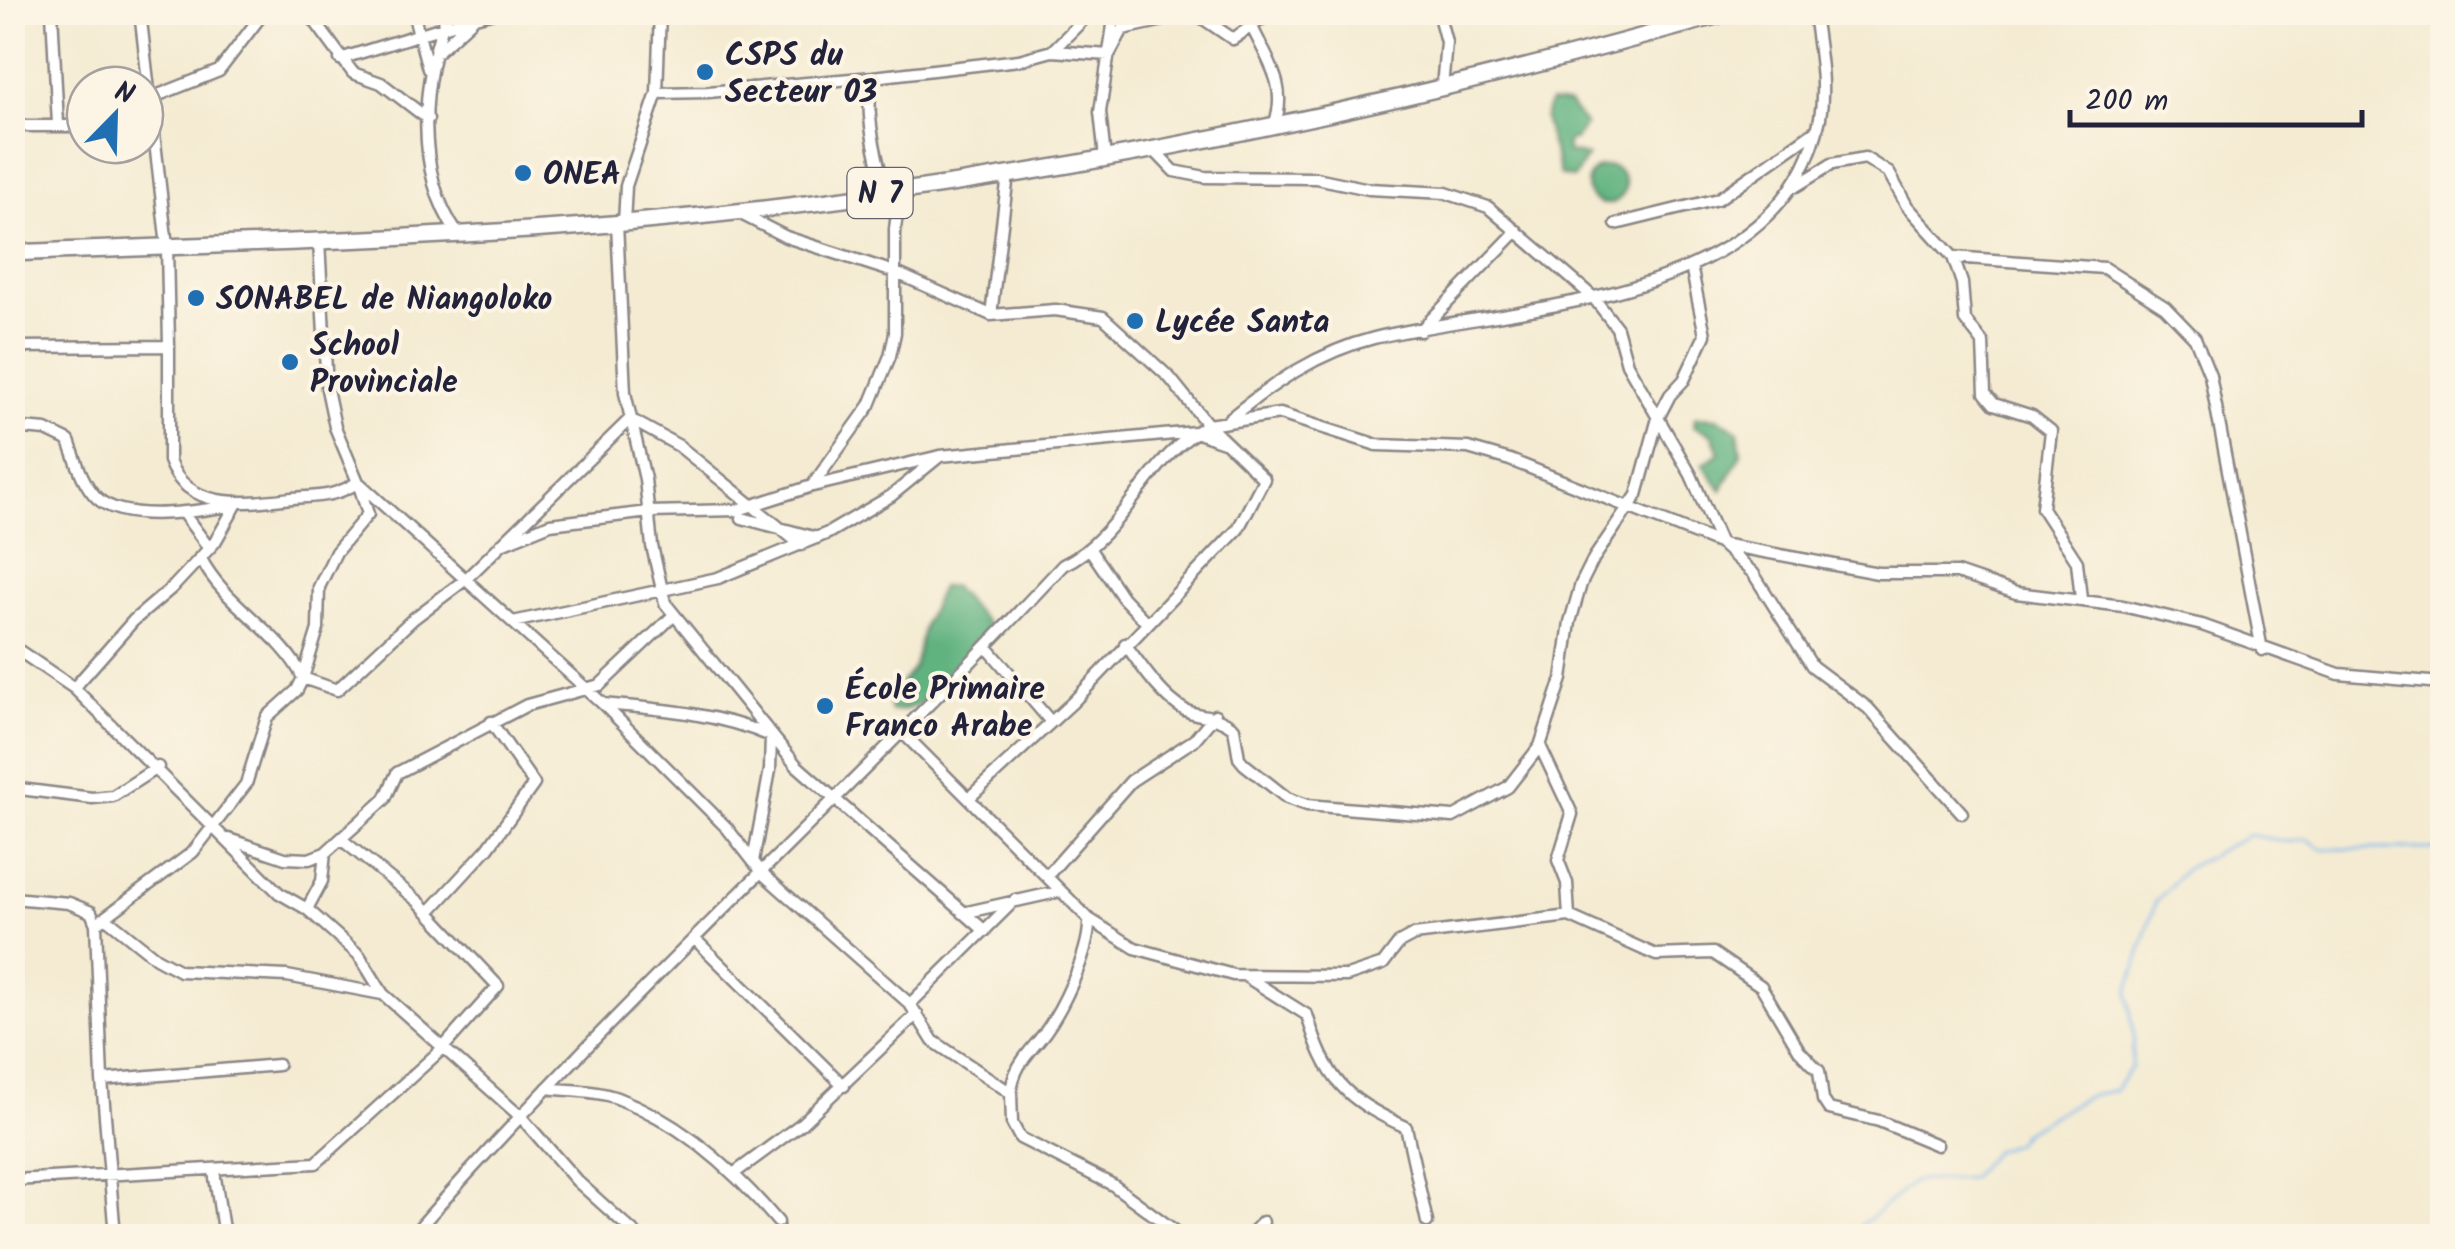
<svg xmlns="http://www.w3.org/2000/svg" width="2455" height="1249" font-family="Kalam,sans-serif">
<rect width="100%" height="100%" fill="#fcf5e5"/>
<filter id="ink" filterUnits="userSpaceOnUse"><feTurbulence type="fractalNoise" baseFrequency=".01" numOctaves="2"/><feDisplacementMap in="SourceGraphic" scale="20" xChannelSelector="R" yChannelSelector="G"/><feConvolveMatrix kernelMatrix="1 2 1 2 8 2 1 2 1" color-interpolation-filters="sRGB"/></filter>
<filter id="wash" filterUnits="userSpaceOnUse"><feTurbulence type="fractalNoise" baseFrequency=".0048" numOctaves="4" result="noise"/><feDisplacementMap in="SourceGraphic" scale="40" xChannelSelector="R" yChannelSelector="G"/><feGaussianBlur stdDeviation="2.25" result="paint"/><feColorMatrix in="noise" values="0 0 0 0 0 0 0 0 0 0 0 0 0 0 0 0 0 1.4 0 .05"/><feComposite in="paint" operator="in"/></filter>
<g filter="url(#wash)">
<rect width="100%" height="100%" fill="#f4ebd2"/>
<path fill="#60b27f" stroke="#416a5d" stroke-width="2.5" d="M 1550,102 L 1569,104 L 1585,125 L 1576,139 L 1567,142 L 1567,152 L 1587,156 L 1574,178 L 1560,175 L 1544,119 Z
M1587 185a19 19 0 1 1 38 0a19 19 0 1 1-38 0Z
M 1695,417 L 1718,418 L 1738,431 L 1741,453 L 1722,491 L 1703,464 L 1719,453 L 1712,434 L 1694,426 Z
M 952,586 L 991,628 L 987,639 C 960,666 931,712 891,711 L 888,698 L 914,668 L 924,624 L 941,587 Z"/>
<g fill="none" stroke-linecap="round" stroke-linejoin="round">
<path stroke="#7cb8ee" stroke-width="2.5" d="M 1859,1236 L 1852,1233 L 1914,1181 L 1970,1178 L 1995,1150 L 2015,1144 L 2023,1132 L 2088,1096 L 2115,1090 L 2131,1068 L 2134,1037 L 2128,993 L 2155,903 L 2185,869 L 2248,835 L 2290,842 L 2307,839 L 2322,849 L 2442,849"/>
</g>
</g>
<g filter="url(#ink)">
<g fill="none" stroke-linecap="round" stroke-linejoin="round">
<defs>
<path id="minor" d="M 52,12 L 58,124
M 308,12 L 353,73 L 381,83 L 428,119
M 413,12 L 428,69
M 448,12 C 421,80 414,171 457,233
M 583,12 L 588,13
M 1438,12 L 1446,42 L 1442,88
M 1252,27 C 1268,61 1289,88 1274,125
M 438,51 L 475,17 L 494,12
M 1052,51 L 1091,12
M 340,59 L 475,17
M 873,77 C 863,114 877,155 885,192
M 657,93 L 708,92 L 873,77 L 1019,60 L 1052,51 L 1109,55 L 1123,29 L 1195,13 L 1233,39 L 1272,12
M 146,100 L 219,71 L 264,12
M 12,126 L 85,126
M 1153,149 L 1174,171 L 1205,177 L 1316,178 L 1369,189 L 1446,193 L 1488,207 L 1593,297 L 1617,328 L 1627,364 L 1691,475 L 1721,544 L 1753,573 L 1812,666 L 1868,708 L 1962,813
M 1105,158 L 1100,112 L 1115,12
M 1796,186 L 1832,164 L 1865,158 L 1889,173 L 1907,206 L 1953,257 L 1962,283 L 1965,320 L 1983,343 L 1985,393 L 1994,404 L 2032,416 L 2051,431 L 2042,508 L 2077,562 L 2081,599
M 737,212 L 786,237 L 894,272 L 991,315 L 1055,310 L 1103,317 L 1170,378 L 1208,425 L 1280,414 L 1377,445 L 1468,448 L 1510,460 L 1721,544 L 1878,573 L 1957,573 L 2016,593 L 2123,606 L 2202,625 L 2339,674 L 2442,683
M 617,223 L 625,393 L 645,479 L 652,546 L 665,603 L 796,765 L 985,931
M 624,223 L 626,186 L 657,93 L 660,12
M 1616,224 L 1718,199 L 1815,131
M 319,241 L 327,389 L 335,427 L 358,482 L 602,703 L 727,828 L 763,874 L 910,1004 L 933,1041 L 1011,1093 L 1012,1123 L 1020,1138 L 1113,1185 L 1182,1236
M 1953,257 L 2104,268 L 2165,307 L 2195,338 L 2210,375 L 2262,650
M 991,315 L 1008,175
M 1420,331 L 1517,231
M 12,347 L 169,346 L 167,246 L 140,12
M 1229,419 C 1272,384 1318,352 1374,338 C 1520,303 1783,306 1820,118 C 1826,84 1818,47 1814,12
M 12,427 L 46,430 L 69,441 C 76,460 82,483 97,498 C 125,524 196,511 230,506
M 813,486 L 940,456 L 1195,432 L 1224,442
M 183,513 L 209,548
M 742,518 L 817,538
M 501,544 L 550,524 L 649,512 L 738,510 L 812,486 L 870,405 L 890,356 L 895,333 L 895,229 L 900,190
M 1089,548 L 1123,598 L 1146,622
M 200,557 C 226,608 281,631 303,678 L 337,690 L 413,619 L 466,579 L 630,419 L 679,446 L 801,545
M 513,622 L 718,578 L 828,533 L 891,496 L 940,456
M 1125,644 C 1142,666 1159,694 1183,709 C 1200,719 1211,711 1234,728 L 1239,758 L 1244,764 L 1287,798 L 1307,805 L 1453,817 L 1508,787 L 1540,746
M 12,646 L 74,688 L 279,893 L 307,909 L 359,955 L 383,994 L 521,1117 L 577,1181 L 638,1236
M 986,646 L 1051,722
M 74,688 L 134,620 L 174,586 L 215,542 L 236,505
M 603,704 C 661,709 717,713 771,736 L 770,770 L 753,861
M 901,731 L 1089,919 L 1135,948 L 1233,975 L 1347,976 L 1383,964 L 1399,943 L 1414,935 L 1569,916 L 1656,955 L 1713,953 L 1761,986 L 1799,1050 L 1819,1071 L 1823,1100 L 1829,1109 L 1879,1121 L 1937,1145
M 12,788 L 92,798 L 113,796 L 158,767
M 229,839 L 285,858 L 309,859 L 325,853 L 385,799 L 397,773 L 527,705 L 600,685 L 674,615
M 1047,876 L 1131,781 L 1194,740 L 1215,715
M 12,898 L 69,903 L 91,912 L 96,924 L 102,1080 L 115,1236
M 307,909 L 322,881 L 325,853
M 429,912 L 488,848 L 534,784 L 491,722
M 963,913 L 1061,891
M 1569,916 L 1567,883 L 1558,860 L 1572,814 L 1540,746 L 1562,679 L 1570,622 L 1581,584 L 1594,558 L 1637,495 L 1658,418 L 1670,395 L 1684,380 L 1705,335 L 1691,266
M 106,918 L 156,958 L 180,971 L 287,976 L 382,994
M 96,924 L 193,852 L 246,784 L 267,717 L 297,690 L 303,678 L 318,629 L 319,587 L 336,552 L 368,514 L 358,482 C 336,497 318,496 292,498 C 248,503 188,512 169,461 L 169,346
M 697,941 L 844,1086
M 1245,976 L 1307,1015 C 1326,1079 1344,1099 1406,1127 L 1427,1222
M 910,1004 L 1015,900
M 102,1080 L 278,1065
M 547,1088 C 569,1091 596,1090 617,1098 C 681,1122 735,1171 778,1222
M 1011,1093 C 1013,1069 1024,1058 1039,1040 C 1060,1015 1091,951 1089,919
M 214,1171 L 224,1236
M 736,1172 L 801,1124 L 917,1014
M 14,1180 L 316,1163 L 441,1050 L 498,986 L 419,902 L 341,839
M 13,1232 L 13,1178
M 412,1236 C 617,1001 851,793 1063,565 C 1124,536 1148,455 1208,425 L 1264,479 L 1238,529 L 1073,702 L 969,798
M 1249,1236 L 1263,1222"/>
<path id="highway" d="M 12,253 C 216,244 421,240 624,223 C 998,191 1369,115 1730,12"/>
</defs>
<use href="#minor" stroke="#8b8686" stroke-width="15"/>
<use href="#highway" stroke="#8b8686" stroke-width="20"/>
<use href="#minor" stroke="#fff" stroke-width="10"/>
<use href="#highway" stroke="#fff" stroke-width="15"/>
</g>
</g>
<g fill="#1f6fb2" stroke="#fcf5e5" stroke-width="4">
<circle cx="705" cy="72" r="10"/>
<circle cx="523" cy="173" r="10"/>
<circle cx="196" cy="298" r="10"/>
<circle cx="1135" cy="321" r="10"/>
<circle cx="290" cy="362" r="10"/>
<circle cx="825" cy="706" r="10"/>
</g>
<g text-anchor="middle" stroke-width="8" stroke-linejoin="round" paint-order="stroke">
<rect fill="#fcf5e5" stroke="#63616e" stroke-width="2.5" x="847.5" y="168" width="65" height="50" rx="8"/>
<g font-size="30" font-weight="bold" fill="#22223b">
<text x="880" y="203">N 7</text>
</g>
<g font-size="32" font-weight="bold" fill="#22223b" stroke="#fcf5e5" text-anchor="start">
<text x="725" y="65">CSPS du<tspan x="725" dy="37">Secteur 03</tspan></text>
<text x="543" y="184">ONEA</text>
<text x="216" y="309">SONABEL de Niangoloko</text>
<text x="1155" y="332">Lycée Santa</text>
<text x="310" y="355">School<tspan x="310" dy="37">Provinciale</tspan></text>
<text x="845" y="699">École Primaire<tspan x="845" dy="37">Franco Arabe</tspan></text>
</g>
</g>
<rect width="2455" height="1249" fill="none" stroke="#fcf5e5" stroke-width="50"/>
<g transform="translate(115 115) rotate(23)"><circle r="48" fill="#fcf5e5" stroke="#a5a1a1" stroke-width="2.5"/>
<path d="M0-8L18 38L0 25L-18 38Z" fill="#1f6fb2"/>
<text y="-15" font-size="28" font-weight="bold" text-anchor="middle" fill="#22223b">N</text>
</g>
<path d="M2070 110v15h292v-15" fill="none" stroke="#22223b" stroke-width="5"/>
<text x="2085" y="110" font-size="30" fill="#22223b" stroke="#fcf5e5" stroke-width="8" paint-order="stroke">200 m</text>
</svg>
